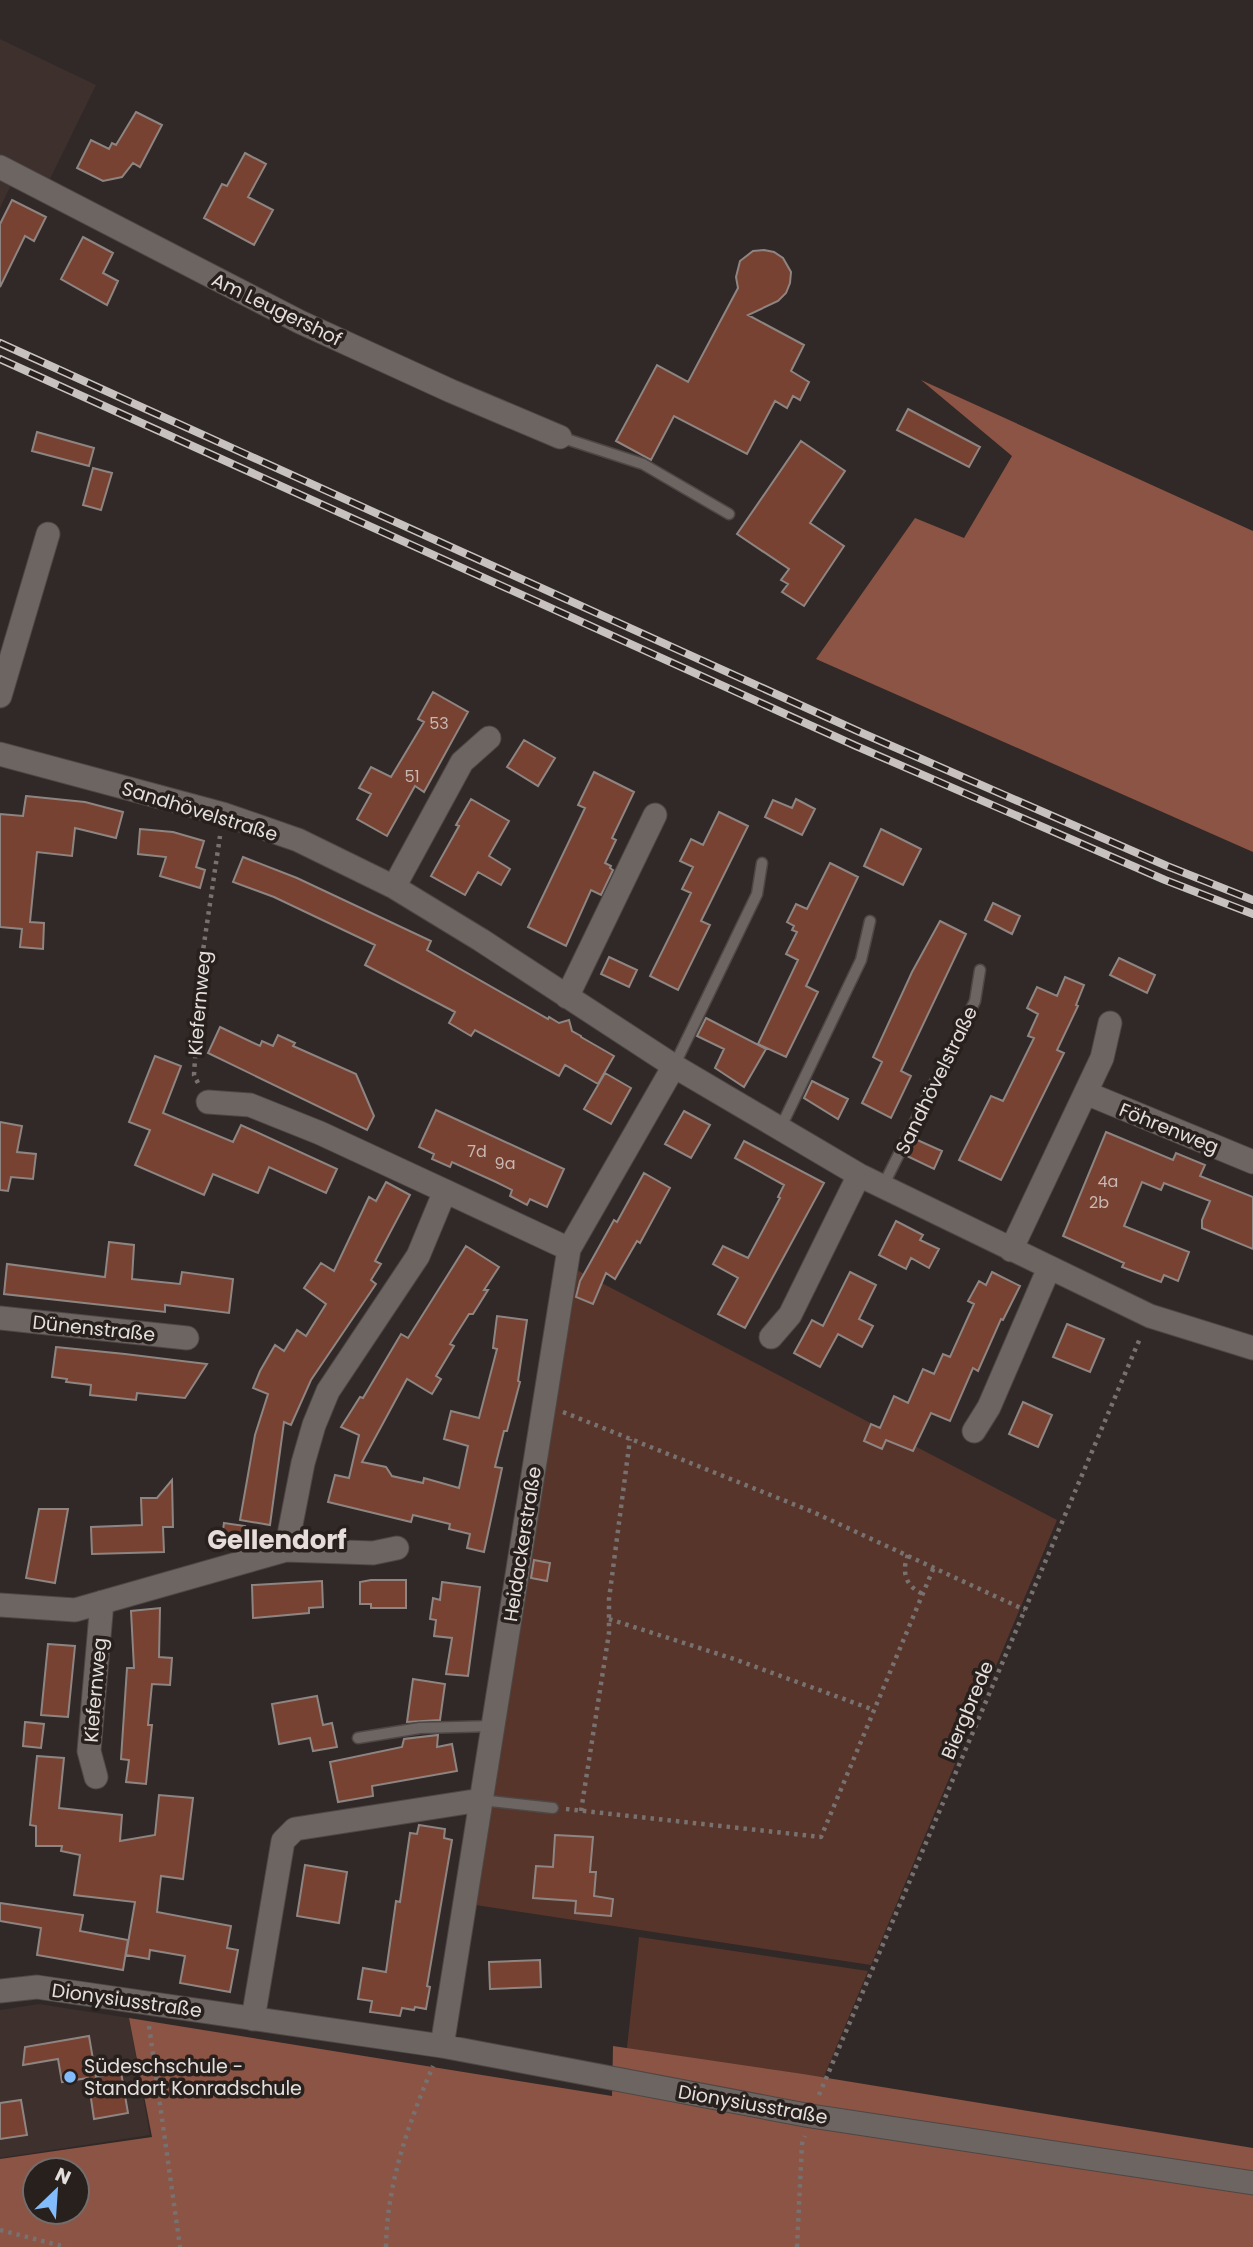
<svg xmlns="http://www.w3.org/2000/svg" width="1253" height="2247" font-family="Poppins,sans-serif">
<rect width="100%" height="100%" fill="#312927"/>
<path fill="#3e302c" d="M 0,39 L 96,85 L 47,185 L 10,187 L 0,208 Z
M 39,2004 L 129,2018 L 150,2135 L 0,2158 L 0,2010 Z"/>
<path fill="#57352b" d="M 571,1267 L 1057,1520 L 871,1965 L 469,1904 Z
M 639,1937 L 868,1971 L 810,2110 L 624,2075 Z"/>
<path fill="#8b5444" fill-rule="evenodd" d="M 921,380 L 1253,531 L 1253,852 L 816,659 L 915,518 L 964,538 L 1012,456 Z
M 129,2018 L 612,2096 L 613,2046 L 803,2074 L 1253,2148 L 1253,2247 L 0,2247 L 0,2159 L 152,2137 ZM 35,2170 L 77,2170 L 77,2212 L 35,2212 Z"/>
<path fill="#774232" stroke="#8e8582" stroke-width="2" d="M 136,112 L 162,125 L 140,167 L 133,163 L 122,177 L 103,181 L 77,168 L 91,140 L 109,149 L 112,143 L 116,145 Z
M 245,153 L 266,164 L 248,197 L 273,210 L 254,245 L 204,218 L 222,184 L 227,186 Z
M 12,200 L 46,217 L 34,241 L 25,236 L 0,287 L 0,224 Z
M 83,237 L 113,253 L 103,273 L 118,281 L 107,305 L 61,279 Z
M 764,250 L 774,252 L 783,258 L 791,272 L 790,283 L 786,293 L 778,301 L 748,315 L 804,345 L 791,371 L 809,382 L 800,400 L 793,396 L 787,408 L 775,401 L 747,454 L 674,416 L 651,460 L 616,441 L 657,365 L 688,382 L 738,288 L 736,277 L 740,261 L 753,251 Z
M 908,409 L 980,447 L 969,467 L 897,430 Z
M 37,432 L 94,448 L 89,466 L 32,451 Z
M 801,441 L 845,471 L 810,523 L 844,546 L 804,606 L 782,592 L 788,584 L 781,580 L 789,569 L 737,534 Z
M 93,468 L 112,473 L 101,510 L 83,505 Z
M 433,692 L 468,712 L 424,792 L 415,786 L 387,836 L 357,819 L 371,794 L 359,788 L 371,767 L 391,777 L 424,722 L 418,719 Z
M 524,740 L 555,758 L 538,786 L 507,767 Z
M 594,772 L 634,792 L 612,838 L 616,840 L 605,863 L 611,866 L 610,868 L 613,870 L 601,895 L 591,890 L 566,946 L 528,927 L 585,808 L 578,805 Z
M 26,796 L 85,802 L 123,812 L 116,838 L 75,828 L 72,856 L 37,852 L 30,922 L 44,923 L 43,949 L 20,947 L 22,929 L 0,927 L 0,814 L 23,816 Z
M 471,799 L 509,821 L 489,856 L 510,869 L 501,885 L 478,872 L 465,895 L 431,876 L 459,826 L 456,825 Z
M 796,799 L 815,809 L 802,835 L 765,817 L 773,800 L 792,808 Z
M 719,812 L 748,826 L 701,921 L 710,925 L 678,990 L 650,976 L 691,893 L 682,889 L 693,867 L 680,861 L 691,839 L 703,845 Z
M 140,829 L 173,832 L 204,841 L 196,867 L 205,870 L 200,888 L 160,876 L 166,857 L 138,854 Z
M 881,829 L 921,849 L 903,885 L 864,866 Z
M 243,857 L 297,878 L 431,941 L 427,950 L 548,1019 L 549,1017 L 559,1023 L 569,1020 L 572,1031 L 581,1036 L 581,1037 L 614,1056 L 598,1084 L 565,1065 L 559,1076 L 475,1030 L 471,1036 L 449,1023 L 455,1012 L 365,965 L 375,945 L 274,897 L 233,882 Z
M 830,863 L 858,877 L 806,986 L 818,992 L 786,1057 L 758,1044 L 798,960 L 786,954 L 797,932 L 792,930 L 794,926 L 787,922 L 796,904 L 807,909 Z
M 993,903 L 1020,916 L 1012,934 L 985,920 Z
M 940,921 L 966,934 L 901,1071 L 911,1076 L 891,1118 L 862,1103 L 882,1062 L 873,1057 L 912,972 Z
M 609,957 L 637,970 L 629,987 L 601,974 Z
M 1119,958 L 1155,975 L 1147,993 L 1110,975 Z
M 1065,977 L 1084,985 L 1076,1005 L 1078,1006 L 1057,1050 L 1064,1053 L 1001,1180 L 959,1160 L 991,1096 L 1003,1101 L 1034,1038 L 1028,1036 L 1038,1014 L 1027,1008 L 1037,987 L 1057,996 Z
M 706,1018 L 766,1049 L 744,1087 L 715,1068 L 724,1049 L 697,1036 Z
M 220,1027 L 260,1046 L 262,1041 L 273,1046 L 278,1035 L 295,1043 L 293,1046 L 356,1074 L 374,1116 L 367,1130 L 208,1053 Z
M 155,1056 L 181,1066 L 163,1113 L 233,1142 L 241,1125 L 337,1169 L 326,1193 L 269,1167 L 258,1193 L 213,1174 L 204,1195 L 135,1165 L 150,1130 L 129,1122 Z
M 605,1073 L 631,1088 L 611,1124 L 584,1109 Z
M 812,1081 L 848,1099 L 838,1119 L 804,1098 Z
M 436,1110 L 564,1169 L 547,1207 L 530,1199 L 527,1205 L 510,1196 L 512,1190 L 496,1182 L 452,1162 L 450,1167 L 432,1159 L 434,1154 L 419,1147 Z
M 684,1111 L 710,1125 L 691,1158 L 665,1144 Z
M 0,1122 L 22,1126 L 17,1152 L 36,1154 L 33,1179 L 11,1177 L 8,1191 L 0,1190 Z
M 1106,1132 L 1173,1160 L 1176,1153 L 1205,1165 L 1200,1176 L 1253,1197 L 1253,1249 L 1202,1228 L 1202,1220 L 1210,1201 L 1164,1183 L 1161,1190 L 1142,1182 L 1124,1226 L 1189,1252 L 1178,1281 L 1164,1275 L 1161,1282 L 1122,1267 L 1124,1263 L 1063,1236 Z
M 915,1139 L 942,1151 L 934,1169 L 907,1156 Z
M 744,1141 L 824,1183 L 745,1328 L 718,1314 L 738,1278 L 713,1264 L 723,1246 L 748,1258 L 780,1198 L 778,1197 L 784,1185 L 735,1158 Z
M 644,1173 L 670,1188 L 640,1243 L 637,1241 L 615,1279 L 606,1273 L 593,1304 L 576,1297 L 580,1281 L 614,1220 L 617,1222 Z
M 386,1182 L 410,1195 L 375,1261 L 381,1264 L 371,1280 L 376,1284 L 311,1380 L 291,1425 L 284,1422 L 270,1525 L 240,1520 L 255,1435 L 268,1394 L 253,1388 L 260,1371 L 275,1345 L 284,1351 L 297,1330 L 306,1336 L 326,1304 L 304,1288 L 321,1263 L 334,1271 L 369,1197 L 376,1201 Z
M 896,1221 L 923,1235 L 920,1240 L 939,1249 L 929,1268 L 911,1258 L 906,1269 L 879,1255 Z
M 109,1242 L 134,1245 L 132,1279 L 180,1284 L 182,1272 L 233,1279 L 229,1313 L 165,1305 L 165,1312 L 4,1294 L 7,1264 L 105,1277 Z
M 466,1246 L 499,1267 L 484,1290 L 488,1290 L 473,1314 L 469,1314 L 450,1344 L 454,1346 L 436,1376 L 441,1379 L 432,1394 L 407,1379 L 362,1462 L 386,1467 L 392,1476 L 423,1483 L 424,1478 L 459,1488 L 468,1446 L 444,1439 L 451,1411 L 479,1418 L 497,1349 L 493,1348 L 497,1316 L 527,1320 L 518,1381 L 520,1382 L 507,1431 L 504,1431 L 495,1467 L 502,1468 L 484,1552 L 467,1548 L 470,1534 L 449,1529 L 450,1524 L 413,1515 L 411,1522 L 328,1502 L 335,1475 L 349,1478 L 359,1435 L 341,1427 L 360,1397 L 363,1398 L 401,1334 L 408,1338 Z
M 850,1272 L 876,1285 L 859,1319 L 873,1326 L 862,1347 L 838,1334 L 820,1367 L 794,1353 L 812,1320 L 823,1326 Z
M 992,1272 L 1020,1286 L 1003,1320 L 1001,1319 L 978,1371 L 973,1368 L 950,1421 L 931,1413 L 913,1451 L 886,1440 L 882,1449 L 864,1441 L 871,1424 L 880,1428 L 894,1396 L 908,1403 L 923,1369 L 934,1374 L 943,1354 L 950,1357 L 974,1304 L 968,1301 L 979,1281 L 986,1285 Z
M 1067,1324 L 1104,1339 L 1090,1372 L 1053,1357 Z
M 56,1347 L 125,1354 L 207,1364 L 185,1398 L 137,1393 L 136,1400 L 90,1395 L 91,1385 L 66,1382 L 67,1379 L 52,1377 Z
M 1023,1402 L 1052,1415 L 1038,1447 L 1009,1434 Z
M 172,1480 L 173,1527 L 163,1527 L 164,1552 L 92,1554 L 91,1527 L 142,1525 L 141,1498 L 157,1498 Z
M 39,1509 L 68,1509 L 55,1583 L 26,1578 Z
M 224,1523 L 245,1526 L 242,1546 L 221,1543 Z
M 534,1560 L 550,1563 L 547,1581 L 531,1578 Z
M 371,1580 L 406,1580 L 406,1608 L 371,1608 L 371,1604 L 360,1604 L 360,1582 Z
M 322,1581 L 323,1607 L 309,1608 L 309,1613 L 253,1618 L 252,1585 Z
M 442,1582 L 480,1587 L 468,1676 L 446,1674 L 452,1638 L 434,1636 L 436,1620 L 430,1619 L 433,1598 L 440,1600 Z
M 160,1608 L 159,1657 L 172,1658 L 170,1685 L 152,1684 L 148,1725 L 152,1725 L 146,1784 L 126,1782 L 129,1760 L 121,1759 L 127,1668 L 134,1668 L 131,1611 Z
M 48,1644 L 75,1646 L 68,1717 L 41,1715 Z
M 413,1679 L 445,1684 L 440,1720 L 407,1722 Z
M 317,1696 L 323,1725 L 332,1723 L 337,1747 L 313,1751 L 310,1738 L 279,1744 L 272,1704 Z
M 25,1722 L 44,1724 L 41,1748 L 23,1746 Z
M 438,1735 L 437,1747 L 452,1744 L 457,1771 L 372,1786 L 373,1796 L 338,1802 L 330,1762 L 402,1747 L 404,1739 Z
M 37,1756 L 64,1758 L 59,1808 L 122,1815 L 120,1841 L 155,1835 L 159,1795 L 193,1798 L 183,1879 L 161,1876 L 157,1912 L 231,1926 L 227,1948 L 238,1950 L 230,1992 L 180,1983 L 185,1956 L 150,1950 L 149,1959 L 126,1955 L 135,1902 L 74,1895 L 80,1855 L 61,1851 L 62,1846 L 36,1846 L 36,1826 L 30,1825 Z
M 419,1825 L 445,1829 L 444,1838 L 452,1840 L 427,1986 L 430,1987 L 426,2009 L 415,2007 L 414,2010 L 402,2008 L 400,2016 L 370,2012 L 372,2001 L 358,1999 L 363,1968 L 386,1972 L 396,1901 L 400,1902 L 410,1833 L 417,1834 Z
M 555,1835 L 593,1837 L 590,1872 L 596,1872 L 594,1896 L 613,1899 L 611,1916 L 575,1913 L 576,1901 L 533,1898 L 536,1866 L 553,1867 Z
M 305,1865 L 347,1872 L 339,1923 L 297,1916 Z
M 0,1903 L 83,1915 L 80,1931 L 128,1940 L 123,1970 L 37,1955 L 41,1928 L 0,1921 Z
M 540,1960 L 541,1987 L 490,1989 L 489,1962 Z
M 89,2036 L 96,2077 L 121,2072 L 128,2113 L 94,2119 L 88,2078 L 62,2082 L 58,2059 L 23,2065 L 25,2047 Z
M 21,2100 L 27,2135 L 0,2139 L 0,2103 Z"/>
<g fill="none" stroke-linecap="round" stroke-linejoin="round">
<defs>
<path id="lane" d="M 560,437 L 643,464 L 729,514
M 674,1066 L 757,894 L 762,863
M 780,1129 L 861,960 L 870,921
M 883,1186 L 975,1001 L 980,970
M 358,1738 L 420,1728 L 493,1726
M 481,1800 L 553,1808"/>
<path id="street" d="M 0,167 L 300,322 L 451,391 L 560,437
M 0,696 L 48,534
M 0,754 L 223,814 L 298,840 L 394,887 L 481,940 L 674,1066 L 859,1175 L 1150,1316 L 1253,1348
M 394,887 L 462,762 L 489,738
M 567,997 L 655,815
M 1086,1093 L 1253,1162
M 208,1102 L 250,1105 L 320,1133 L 445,1191
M 1011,1250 L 1102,1058 L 1110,1023
M 0,1318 L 187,1338
M 771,1337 L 790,1315 L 859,1175
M 974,1431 L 989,1407 L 1049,1268
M 286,1550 L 373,1553 L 397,1548
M 0,1605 L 75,1610 L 286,1550 L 303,1463 L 314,1425 L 328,1391 L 418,1256 L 445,1191 L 569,1249
M 96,1777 L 89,1751 L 102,1602
M 0,1991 L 37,1987 L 442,2046 L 811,2116 L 1253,2183
M 253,2019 L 283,1841 L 295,1829 L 481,1800
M 442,2046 L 569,1249 L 674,1066"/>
</defs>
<use href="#lane" stroke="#4e4745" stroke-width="13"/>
<use href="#street" stroke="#4e4745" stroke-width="25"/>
<path stroke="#78716f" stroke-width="4.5" stroke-dasharray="3.5 5" stroke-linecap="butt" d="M 198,1083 L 194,1075 L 201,964 L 220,836
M 563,1412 L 813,1512 L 1025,1610
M 908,1555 C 901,1572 906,1587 923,1594
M 609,1619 L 734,1659 L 874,1710
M 566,1809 L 821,1837 L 934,1567
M 581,1811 L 609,1633 L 609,1599 L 630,1439
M 149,2026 L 180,2247
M 819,2095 L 1141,1336
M 0,2230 L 66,2247
M 386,2247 C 387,2184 408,2124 433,2066
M 797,2247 L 802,2144 L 805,2136"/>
<use href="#lane" stroke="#6d6562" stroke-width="10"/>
<use href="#street" stroke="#6d6562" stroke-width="23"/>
<defs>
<path id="rail" d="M 0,343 L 862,733 L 1167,866 L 1253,900
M 0,359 L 856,746 L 1165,880 L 1253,914"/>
</defs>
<use href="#rail" stroke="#c7c2c0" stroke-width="8"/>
<use href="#rail" stroke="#27201d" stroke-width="5" stroke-dasharray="16" stroke-linecap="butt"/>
</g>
<circle fill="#82bcfa" stroke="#27201d" stroke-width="2.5" cx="70" cy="2077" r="7"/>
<g text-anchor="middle" stroke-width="7" stroke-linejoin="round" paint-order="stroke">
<g font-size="16" fill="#c9b8b2">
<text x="439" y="729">53</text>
<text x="412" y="782">51</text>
<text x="477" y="1157">7d</text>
<text x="505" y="1169">9a</text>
<text x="1108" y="1187">4a</text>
<text x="1099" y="1208">2b</text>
</g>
<g font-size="19" fill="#e4dfdd" stroke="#27201d">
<text transform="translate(277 309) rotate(26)" y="7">Am Leugershof</text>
<text transform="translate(200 811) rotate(17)" y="7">Sandhövelstraße</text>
<text transform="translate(199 1003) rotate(-85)" y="7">Kiefernweg</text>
<text transform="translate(936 1080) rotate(-64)" y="7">Sandhövelstraße</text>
<text transform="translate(1169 1128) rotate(22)" y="7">Föhrenweg</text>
<text transform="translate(94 1328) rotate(6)" y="7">Dünenstraße</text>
<text transform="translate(522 1544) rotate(-81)" y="7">Heidackerstraße</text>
<text transform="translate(95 1690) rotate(-85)" y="7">Kiefernweg</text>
<text transform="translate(967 1710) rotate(-67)" y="7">Biergbrede</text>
<text transform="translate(127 2000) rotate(8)" y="7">Dionysiusstraße</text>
<text transform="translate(753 2104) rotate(10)" y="7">Dionysiusstraße</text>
</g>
<g font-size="19" fill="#e4dfdd" stroke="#27201d" text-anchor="start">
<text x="84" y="2073">Südeschschule -<tspan x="84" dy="22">Standort Konradschule</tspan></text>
</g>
<g font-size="26" font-weight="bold" fill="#e6dcd9" stroke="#27201d">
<text x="277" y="1549">Gellendorf</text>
</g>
</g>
<g transform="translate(56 2191) rotate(25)"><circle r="33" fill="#27201d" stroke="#736c6a" stroke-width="2"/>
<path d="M0-5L12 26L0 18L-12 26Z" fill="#82bcfa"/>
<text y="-10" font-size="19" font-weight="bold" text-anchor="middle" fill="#e4dfdd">N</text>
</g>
</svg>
